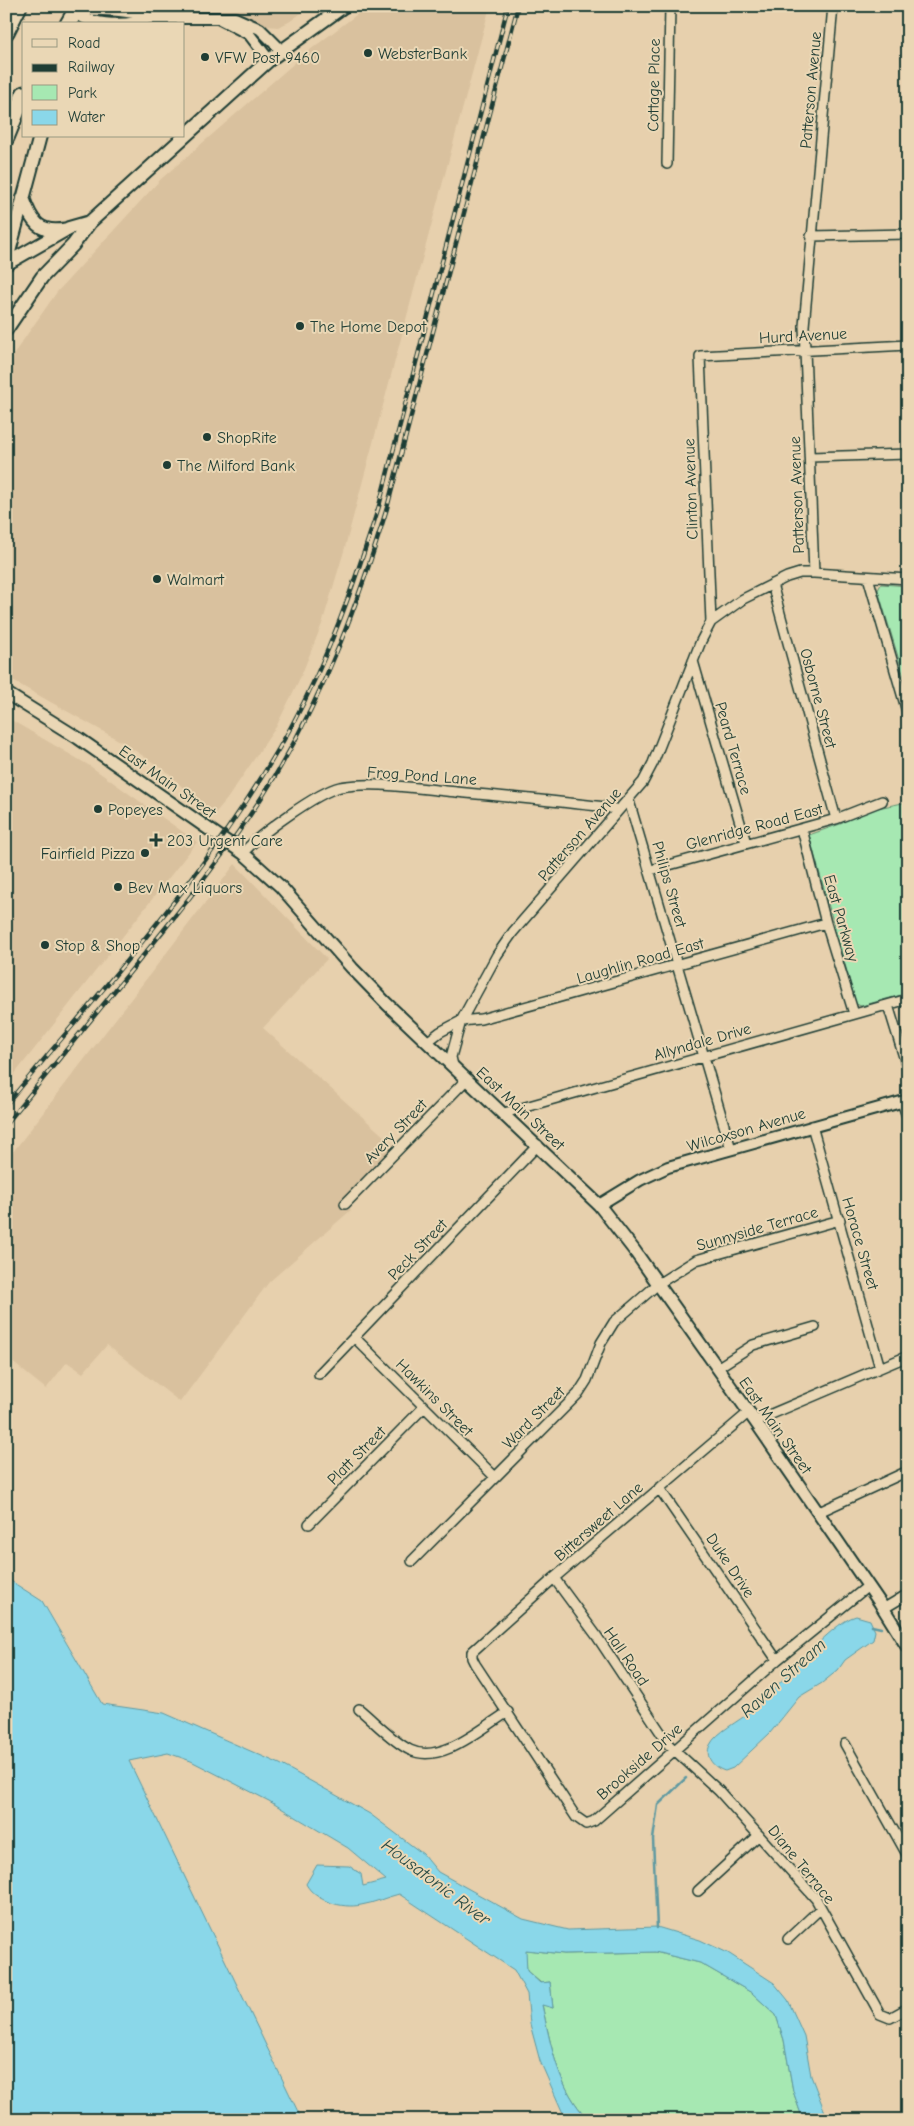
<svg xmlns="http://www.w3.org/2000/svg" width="914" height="2126" font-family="'Comic Neue',sans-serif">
<rect width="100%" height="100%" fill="#e7d0ad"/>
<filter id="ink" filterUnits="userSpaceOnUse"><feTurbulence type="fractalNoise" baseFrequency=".02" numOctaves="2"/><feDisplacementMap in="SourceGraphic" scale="10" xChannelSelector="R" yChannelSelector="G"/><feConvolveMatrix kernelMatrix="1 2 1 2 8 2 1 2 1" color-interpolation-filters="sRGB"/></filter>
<g filter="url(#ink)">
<path fill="#d9c19e" d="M 86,6 L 311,6 L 289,22 L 278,27 L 267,26 L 246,16 Z
M 368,6 L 399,6 L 414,12 L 455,6 L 490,6 L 344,551 L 322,624 L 301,676 L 276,727 L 227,799 L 211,818 L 169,773 L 122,742 L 6,677 L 6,369 L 17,349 L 57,292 L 161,179 L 306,53 Z
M 6,717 L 90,766 L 197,842 L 6,1085 Z
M 235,864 L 327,959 L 263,1028 L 396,1147 L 342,1202 L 351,1210 L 269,1282 L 180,1402 L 107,1345 L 83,1373 L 67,1362 L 46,1389 L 6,1357 L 6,1161 Z"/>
<path fill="#a6e8b2" stroke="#629273" d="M 881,584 L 908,586 L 908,690 L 878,590 Z
M 908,802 L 908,993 L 861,1006 L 856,1004 L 809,835 L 843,823 L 842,815 Z
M 525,1950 L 564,1954 L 655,1952 L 700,1963 L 752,1993 L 776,2015 L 784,2040 L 793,2091 L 803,2120 L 589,2120 C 558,2089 551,2046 542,2004 L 553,2008 L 550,1982 L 541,1983 L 527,1971 Z"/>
<path fill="#8ad7e9" stroke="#5f99a1" d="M 6,1578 L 42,1601 L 102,1704 L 164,1713 L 280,1764 L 370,1814 L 423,1854 L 438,1872 L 523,1919 L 568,1930 L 657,1927 L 700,1940 L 728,1953 L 774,1983 L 788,2000 L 804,2036 L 811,2076 L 828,2120 L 803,2120 L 793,2091 L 784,2040 L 776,2015 L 752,1993 L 700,1963 L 655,1952 L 564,1954 L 526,1950 L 527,1971 L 540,1983 L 550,1982 L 553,2008 L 542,2005 C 551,2046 558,2089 589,2120 L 571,2120 L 562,2111 L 540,2061 L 530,2024 L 527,1994 L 514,1970 L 399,1894 C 387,1897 374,1903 361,1905 C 342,1909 315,1901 306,1884 L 317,1865 L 349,1866 L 361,1874 L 363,1886 L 386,1880 L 348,1848 L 269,1801 L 191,1761 L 168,1753 L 129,1761 L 302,2120 L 6,2120 Z
M 856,1616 L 870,1620 L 875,1631 L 873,1640 L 845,1660 L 838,1670 L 822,1683 L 799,1697 L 770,1733 L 733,1768 L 725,1771 C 714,1768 704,1757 710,1745 C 716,1732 740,1721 751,1711 C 777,1690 829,1623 856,1616 Z"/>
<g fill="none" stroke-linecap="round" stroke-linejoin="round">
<path stroke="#5f99a1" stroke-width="2.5" d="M 872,1626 L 881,1628
M 657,1928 L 653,1839 L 658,1805 L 686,1778"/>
<defs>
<path id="minor" d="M 667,164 L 670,6
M 811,236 L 908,234
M 810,457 L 908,454
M 814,573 L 908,579
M 868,577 L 908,715
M 772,584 L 836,819
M 711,622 L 700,356 L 908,345
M 693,661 L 746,843
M 629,801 L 731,1149
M 802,829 L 826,923 L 854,1014
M 243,853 C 258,835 318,792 340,787 C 375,781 412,788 446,791 C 499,796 553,801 606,807 L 619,810
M 651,870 L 836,819 L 882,801
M 888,1005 L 908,1070
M 427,1042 L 440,1032 L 461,1021 L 497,955 L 513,932 L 643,782 L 653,763 L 701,641 L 711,622 L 743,599 L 787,577 L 800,573 L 814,573 L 804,326 L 833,6
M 453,1066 L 451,1057 L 461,1021 L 481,1019 L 826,923
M 902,1102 L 908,1119
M 504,1113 L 908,999
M 812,1126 L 880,1368
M 345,1204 L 467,1079
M 354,1337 L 495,1477
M 717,1368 L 753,1345 L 815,1327
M 319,1374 L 538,1145
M 748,1413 L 554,1578 L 472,1652 L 472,1658 L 475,1664 L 576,1817 L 586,1824 L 594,1821 L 777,1660 L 868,1586
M 755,1421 L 908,1356
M 659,1488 L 777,1660
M 817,1513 L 908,1471
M 309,1524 L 424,1407
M 412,1561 L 578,1394 L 587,1380 L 601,1343 L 614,1322 L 658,1284 L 696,1260 L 840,1220
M 554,1578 L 596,1635 L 669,1745 L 719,1791 L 816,1899 L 880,2014 L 890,2018 L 908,2008
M 883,1609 L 908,1594
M 359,1709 C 375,1722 392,1741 410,1750 C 441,1765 482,1728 508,1712
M 845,1744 L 908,1856
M 698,1891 L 759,1835
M 788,1939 L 821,1908"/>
<path id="tertiary" d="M 150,18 C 137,11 89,7 75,12 C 91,27 131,26 150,18 L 235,18 L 260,29 L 281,50
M 218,18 L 249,34 L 269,60
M 599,1205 L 640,1180 L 668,1167 L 908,1100"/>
<path id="secondary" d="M 6,693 L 78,738 L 243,853 L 281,887 L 352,968 L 387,1004 L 599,1205 L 634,1250 L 755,1421 L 880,1603 L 908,1648"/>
<path id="primary" d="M 23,198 C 31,221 39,235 67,229
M 6,263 L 40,136
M 6,264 L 69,228 L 90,222
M 6,330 L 42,277 L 73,245 L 90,222 L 269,60 L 344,6"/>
<path id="motorway" d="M 68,24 L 75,12
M 6,32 L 19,6
M 6,138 L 24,94"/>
</defs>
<use href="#minor" stroke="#1f3d34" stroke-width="12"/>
<use href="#tertiary" stroke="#1f3d34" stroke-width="14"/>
<use href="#secondary" stroke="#1f3d34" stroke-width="15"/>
<use href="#primary" stroke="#1f3d34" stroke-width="16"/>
<use href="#motorway" stroke="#1f3d34" stroke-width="19"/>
<use href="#minor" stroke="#ead7b5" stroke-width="9"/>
<use href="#tertiary" stroke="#ead7b5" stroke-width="10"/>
<use href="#secondary" stroke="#ead7b5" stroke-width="11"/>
<use href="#primary" stroke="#ead7b5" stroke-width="12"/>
<use href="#motorway" stroke="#ead7b5" stroke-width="15"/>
<defs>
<path id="rail" d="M 6,1105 C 106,984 215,866 291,727 C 329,657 355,582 379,506 L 508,6
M 6,1124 C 50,1070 94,1016 138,962 C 186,903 235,842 275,776 C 325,692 359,601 387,508 L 518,6"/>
</defs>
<use href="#rail" stroke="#1f3d34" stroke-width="4.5"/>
<use href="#rail" stroke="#ead7b5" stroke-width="2.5" stroke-dasharray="8" stroke-linecap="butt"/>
</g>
</g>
<g fill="#1f3d34" stroke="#ead7b5" stroke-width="2">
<circle cx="368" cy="53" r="5"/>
<circle cx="205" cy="57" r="5"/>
<circle cx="300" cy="326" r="5"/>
<circle cx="207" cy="437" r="5"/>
<circle cx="167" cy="465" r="5"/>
<circle cx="157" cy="579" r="5"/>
<circle cx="98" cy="809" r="5"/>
<path d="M153.5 832.5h5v5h5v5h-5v5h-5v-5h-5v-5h5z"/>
<circle cx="145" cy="853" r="5"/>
<circle cx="118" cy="887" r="5"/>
<circle cx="45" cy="945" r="5"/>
</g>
<g text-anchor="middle" stroke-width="4" stroke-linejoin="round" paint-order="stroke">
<g font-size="16" fill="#1f3d34" stroke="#ead7b5" text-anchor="start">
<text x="378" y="59">WebsterBank</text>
<text x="215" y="63">VFW Post 9460</text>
<text x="310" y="332">The Home Depot</text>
<text x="217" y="443">ShopRite</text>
<text x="177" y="471">The Milford Bank</text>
<text x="167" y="585">Walmart</text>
<text x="108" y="815">Popeyes</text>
<text x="167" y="846">203 Urgent Care</text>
<text x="135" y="859" text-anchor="end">Fairfield Pizza</text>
<text x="128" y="893">Bev Max Liquors</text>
<text x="55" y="951">Stop &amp; Shop</text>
</g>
<g font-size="16" fill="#1f3d34" stroke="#ead7b5">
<text transform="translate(653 85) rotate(-89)" y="6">Cottage Place</text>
<text transform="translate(810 90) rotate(-85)" y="6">Patterson Avenue</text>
<text transform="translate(803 335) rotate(-3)" y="6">Hurd Avenue</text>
<text transform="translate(690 489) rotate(-92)" y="6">Clinton Avenue</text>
<text transform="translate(796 495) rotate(-92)" y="6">Patterson Avenue</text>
<text transform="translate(819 698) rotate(75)" y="6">Osborne Street</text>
<text transform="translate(734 748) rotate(74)" y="6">Peard Terrace</text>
<text transform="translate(422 775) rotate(4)" y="6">Frog Pond Lane</text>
<text transform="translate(168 781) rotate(35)" y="6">East Main Street</text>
<text transform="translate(754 826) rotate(-15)" y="6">Glenridge Road East</text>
<text transform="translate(579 834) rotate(-49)" y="6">Patterson Avenue</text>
<text transform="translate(670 884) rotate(74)" y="6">Philips Street</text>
<text transform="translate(842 918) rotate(74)" y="6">East Parkway</text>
<text transform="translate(640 960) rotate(-16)" y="6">Laughlin Road East</text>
<text transform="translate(702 1041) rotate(-16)" y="6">Allyndale Drive</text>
<text transform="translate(521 1108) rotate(43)" y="6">East Main Street</text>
<text transform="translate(746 1129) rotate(-16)" y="6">Wilcoxson Avenue</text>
<text transform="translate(395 1131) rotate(-46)" y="6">Avery Street</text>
<text transform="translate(757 1228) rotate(-16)" y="6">Sunnyside Terrace</text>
<text transform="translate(861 1243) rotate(74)" y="6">Horace Street</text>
<text transform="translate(417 1249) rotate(-46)" y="6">Peck Street</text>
<text transform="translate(435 1397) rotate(45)" y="6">Hawkins Street</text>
<text transform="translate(533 1417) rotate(-45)" y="6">Ward Street</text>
<text transform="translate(776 1425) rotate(55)" y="6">East Main Street</text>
<text transform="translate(356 1455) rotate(-45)" y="6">Platt Street</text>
<text transform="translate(598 1521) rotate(-41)" y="6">Bittersweet Lane</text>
<text transform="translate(731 1565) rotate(56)" y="6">Duke Drive</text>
<text transform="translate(627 1656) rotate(56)" y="6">Hall Road</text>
<text transform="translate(639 1761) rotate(-41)" y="6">Brookside Drive</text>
<text transform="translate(802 1864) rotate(51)" y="6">Diane Terrace</text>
</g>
<g font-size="18" font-style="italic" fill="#2a4c46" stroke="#ead7b5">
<text transform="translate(783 1678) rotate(-42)" y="6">Raven Stream</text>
<text transform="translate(436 1882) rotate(37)" y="6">Housatonic River</text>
</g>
</g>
<rect width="914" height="2126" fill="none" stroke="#ead7b5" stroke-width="25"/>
<rect x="12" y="12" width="889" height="2101" fill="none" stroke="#1f3d34" stroke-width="2" filter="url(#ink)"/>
<rect x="22" y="22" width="162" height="115" fill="#ead7b5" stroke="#999981"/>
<rect x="32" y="39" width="25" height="8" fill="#ead7b5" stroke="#999981"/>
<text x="68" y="48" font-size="15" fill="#1f3d34">Road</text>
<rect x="32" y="64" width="25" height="8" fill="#1f3d34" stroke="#999981"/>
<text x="68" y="72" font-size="15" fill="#1f3d34">Railway</text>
<rect x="32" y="85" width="25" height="15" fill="#a6e8b2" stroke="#999981"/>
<text x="68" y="98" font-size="15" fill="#1f3d34">Park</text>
<rect x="32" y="110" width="25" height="15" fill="#8ad7e9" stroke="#999981"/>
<text x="68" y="122" font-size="15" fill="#1f3d34">Water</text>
</svg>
